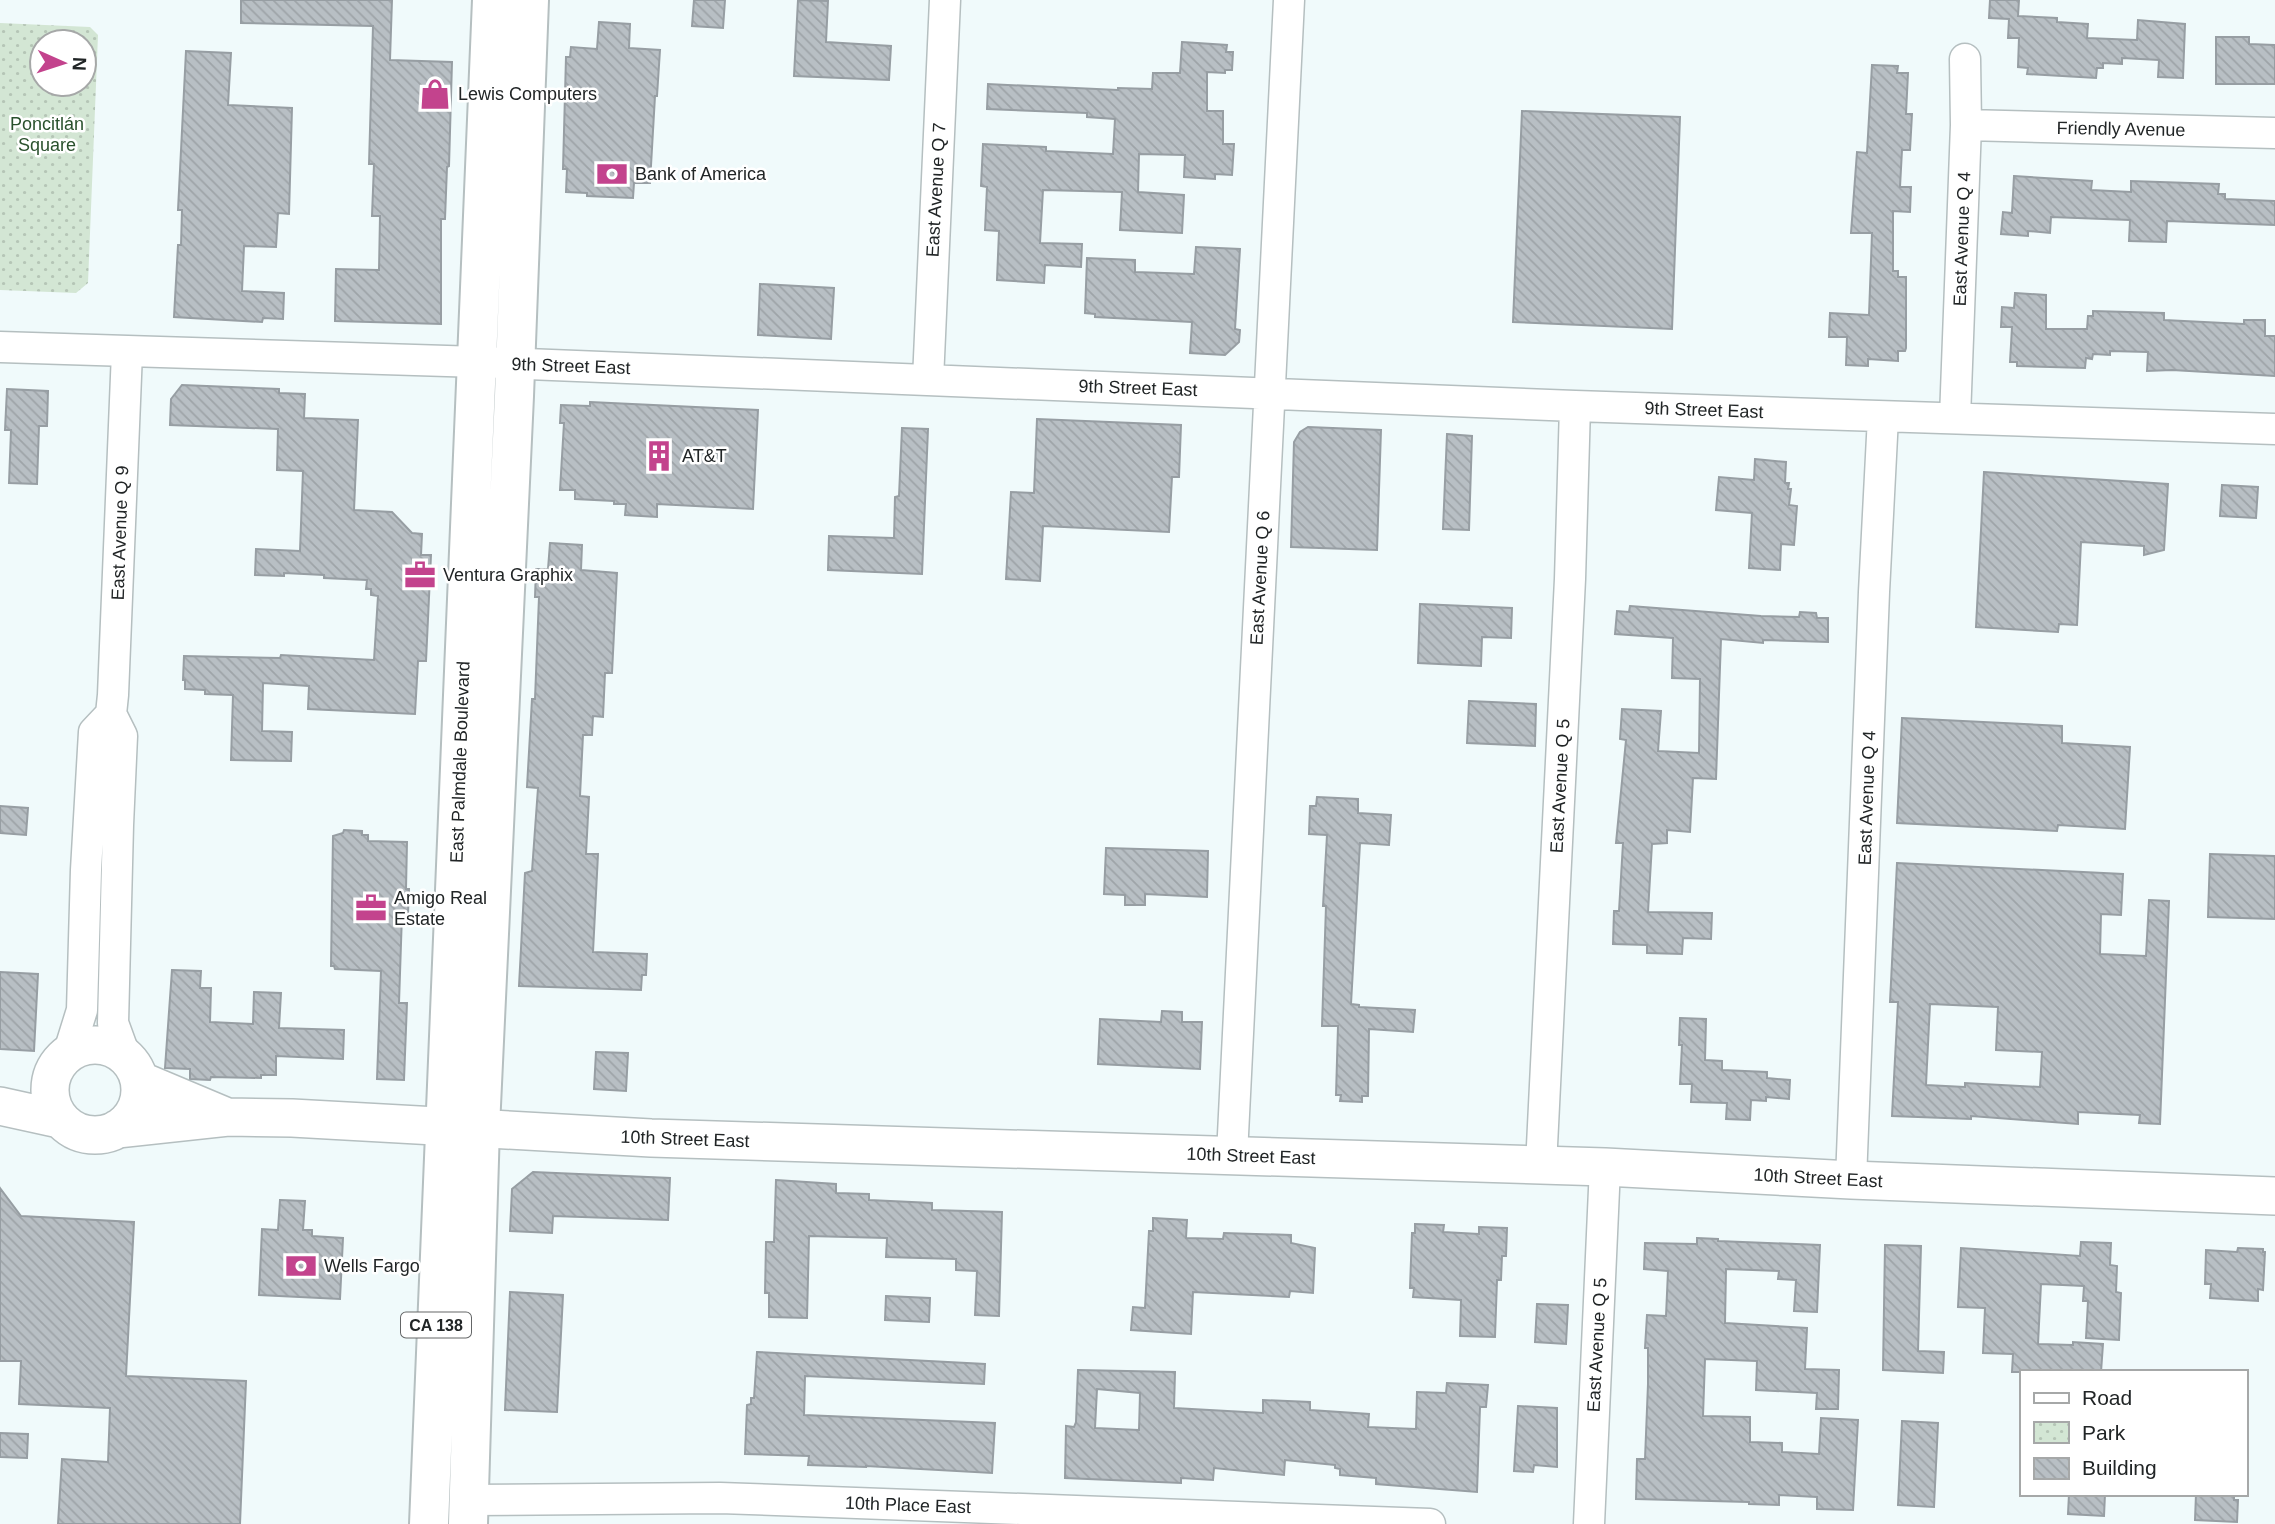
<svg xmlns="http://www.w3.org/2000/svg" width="2275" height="1524" font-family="Helvetica,sans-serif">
<defs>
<pattern id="park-dots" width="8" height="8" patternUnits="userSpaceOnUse" patternTransform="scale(1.75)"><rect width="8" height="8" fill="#d3e6d4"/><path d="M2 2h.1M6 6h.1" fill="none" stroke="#b5c5b6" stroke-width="1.8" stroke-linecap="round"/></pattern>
<pattern id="building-back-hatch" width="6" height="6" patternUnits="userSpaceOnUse" patternTransform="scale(1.75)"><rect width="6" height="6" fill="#b8bfc4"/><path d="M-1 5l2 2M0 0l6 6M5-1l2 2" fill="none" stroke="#9ea4a8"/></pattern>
</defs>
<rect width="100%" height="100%" fill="#f0fafb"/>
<path fill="url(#park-dots)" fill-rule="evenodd" d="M 0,23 L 90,27 L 98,35 L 88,283 L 76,293 L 0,290 ZM 42,42 L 84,42 L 84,84 L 42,84 Z"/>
<path fill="url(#building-back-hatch)" stroke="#979ea3" stroke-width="2" fill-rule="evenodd" d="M 241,0 L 392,0 L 390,60 L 452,62 L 449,166 L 447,167 L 445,219 L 441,219 L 441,324 L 335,321 L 336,269 L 379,270 L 380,216 L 372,216 L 374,164 L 369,164 L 373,26 L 241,23 Z
M 694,0 L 725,0 L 723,28 L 692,26 Z
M 798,0 L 828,1 L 826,42 L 891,46 L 889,80 L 794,76 Z
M 1990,0 L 2019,0 L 2018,16 L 2057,18 L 2057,22 L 2088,24 L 2087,38 L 2137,40 L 2138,20 L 2185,24 L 2183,78 L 2158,77 L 2159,60 L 2122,58 L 2122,64 L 2103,63 L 2103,68 L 2097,68 L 2096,78 L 2027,74 L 2028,68 L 2018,67 L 2019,38 L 2008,38 L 2009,19 L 1989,18 Z
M 599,22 L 630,24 L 629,48 L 660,50 L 657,96 L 655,96 L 650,183 L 634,183 L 633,198 L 587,196 L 587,193 L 566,192 L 567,169 L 563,169 L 566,57 L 570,57 L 571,47 L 597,49 Z
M 2216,37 L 2249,37 L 2249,44 L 2275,45 L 2275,84 L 2216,84 Z
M 1182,42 L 1227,45 L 1226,52 L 1233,52 L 1232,70 L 1225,70 L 1225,73 L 1207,72 L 1207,111 L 1223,111 L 1223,144 L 1234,144 L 1232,175 L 1215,174 L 1215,179 L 1184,177 L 1185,155 L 1139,154 L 1138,192 L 1184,195 L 1182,233 L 1120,230 L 1122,192 L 1043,190 L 1040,243 L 1082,244 L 1081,267 L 1045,265 L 1044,283 L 997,280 L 999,231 L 985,230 L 987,187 L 981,186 L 983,144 L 1046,147 L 1046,151 L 1113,154 L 1115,119 L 1087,117 L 1087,113 L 987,109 L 988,84 L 1118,90 L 1118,88 L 1152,89 L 1153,73 L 1180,73 Z
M 186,51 L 231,53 L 228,105 L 292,108 L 289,214 L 278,213 L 276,247 L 244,246 L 242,291 L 284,293 L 283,319 L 263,318 L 262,322 L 174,317 L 178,245 L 181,245 L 182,210 L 178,210 Z
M 1872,65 L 1898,66 L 1897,73 L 1908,73 L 1906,114 L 1912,114 L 1910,150 L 1902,150 L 1900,187 L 1911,187 L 1910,212 L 1893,211 L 1893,271 L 1898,271 L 1898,277 L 1906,277 L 1906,348 L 1905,351 L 1898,351 L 1898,361 L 1868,359 L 1868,366 L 1846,365 L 1847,337 L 1829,337 L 1830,313 L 1869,315 L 1872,233 L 1851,233 L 1857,152 L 1867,153 Z
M 1522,111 L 1680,117 L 1672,329 L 1513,322 Z
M 2014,176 L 2092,181 L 2091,190 L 2131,192 L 2131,181 L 2219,184 L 2218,194 L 2225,194 L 2225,199 L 2275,201 L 2275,225 L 2167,221 L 2166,242 L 2129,241 L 2130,220 L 2051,217 L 2050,233 L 2028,231 L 2028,236 L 2001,234 L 2003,212 L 2012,213 Z
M 1196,247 L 1240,249 L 1235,329 L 1240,330 L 1239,342 L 1225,355 L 1190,353 L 1192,322 L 1095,317 L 1095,314 L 1085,313 L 1087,258 L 1135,260 L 1135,272 L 1194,274 Z
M 760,284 L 834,288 L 831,339 L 758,335 Z
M 2015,293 L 2046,295 L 2046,329 L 2087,329 L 2088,316 L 2093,316 L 2093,311 L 2164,313 L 2164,320 L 2244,324 L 2244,320 L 2265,320 L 2265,336 L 2275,336 L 2275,376 L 2172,370 L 2147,371 L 2148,352 L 2110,351 L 2110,355 L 2093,354 L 2092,359 L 2086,358 L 2085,368 L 2017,366 L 2017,362 L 2010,362 L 2012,327 L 2001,327 L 2002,307 L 2014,308 Z
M 182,385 L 279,389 L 279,393 L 305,394 L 304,418 L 358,420 L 354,510 L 392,512 L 412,533 L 422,534 L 421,555 L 431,555 L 426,661 L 418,661 L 415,714 L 308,709 L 309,686 L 263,683 L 262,731 L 292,732 L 291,761 L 231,760 L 233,695 L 205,694 L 205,690 L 185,689 L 185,680 L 183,680 L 184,656 L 280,658 L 281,655 L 374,660 L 378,596 L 371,595 L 371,589 L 366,589 L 367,580 L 324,578 L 324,575 L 284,573 L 284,576 L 255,575 L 256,549 L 300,551 L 303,471 L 277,470 L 278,429 L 170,425 L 171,399 Z
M 7,389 L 48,391 L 47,426 L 39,426 L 37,484 L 9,483 L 11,430 L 5,430 Z
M 590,402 L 758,410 L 753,509 L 657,504 L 657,517 L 625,515 L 626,504 L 614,504 L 614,501 L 575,499 L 575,490 L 560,490 L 564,423 L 560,423 L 561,405 L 590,406 Z
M 1037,419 L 1181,425 L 1179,477 L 1172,477 L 1169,532 L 1043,526 L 1040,581 L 1006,579 L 1011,492 L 1034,493 Z
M 1308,427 L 1381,430 L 1377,550 L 1291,547 L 1294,442 L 1300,432 Z
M 902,428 L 928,429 L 922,574 L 828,570 L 829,536 L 894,538 L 895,497 L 899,496 Z
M 1447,434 L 1472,436 L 1469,530 L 1443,529 Z
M 1755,459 L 1786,462 L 1785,483 L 1789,483 L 1788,489 L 1791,489 L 1789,505 L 1797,506 L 1794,545 L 1781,544 L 1780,570 L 1749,568 L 1752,513 L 1716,510 L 1719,477 L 1754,480 Z
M 1984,472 L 2168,484 L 2164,550 L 2144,555 L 2144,546 L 2081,542 L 2077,625 L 2059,624 L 2058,632 L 1976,627 Z
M 2222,485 L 2258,487 L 2256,518 L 2220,516 Z
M 550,543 L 582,545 L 581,570 L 617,573 L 612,673 L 605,673 L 603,717 L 593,716 L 592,735 L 583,735 L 580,796 L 589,797 L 586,854 L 598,854 L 593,952 L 647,954 L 646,975 L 642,975 L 641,990 L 519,986 L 525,873 L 532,871 L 538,788 L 527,787 L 532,699 L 535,699 L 539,597 L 535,597 L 536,569 L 548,569 Z
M 1420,604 L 1512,608 L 1511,638 L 1482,637 L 1481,666 L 1418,663 Z
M 1630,606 L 1761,616 L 1799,617 L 1800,612 L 1816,613 L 1817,618 L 1828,618 L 1828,642 L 1763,640 L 1763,643 L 1721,639 L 1716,779 L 1693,778 L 1690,832 L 1667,830 L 1667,843 L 1652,844 L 1648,912 L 1712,913 L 1711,939 L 1683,938 L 1682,954 L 1647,953 L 1647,945 L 1613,944 L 1614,911 L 1619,911 L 1623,843 L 1616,843 L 1626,740 L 1620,739 L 1622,709 L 1661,711 L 1658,751 L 1699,753 L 1700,679 L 1672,678 L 1673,638 L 1615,634 L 1617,611 L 1629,612 Z
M 1469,701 L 1536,704 L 1535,746 L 1467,743 Z
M 1902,718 L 2062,726 L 2062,743 L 2130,747 L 2125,829 L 2058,825 L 2057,831 L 1897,823 Z
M 1317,797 L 1358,799 L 1358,813 L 1391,815 L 1389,845 L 1360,843 L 1351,1004 L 1359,1005 L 1359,1007 L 1415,1010 L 1413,1032 L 1369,1029 L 1368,1096 L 1362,1096 L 1362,1102 L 1340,1101 L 1341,1095 L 1336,1095 L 1338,1026 L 1322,1026 L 1326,906 L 1323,906 L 1327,835 L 1309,834 L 1310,806 L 1316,806 Z
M 0,806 L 28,808 L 26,835 L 0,833 Z
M 344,830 L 362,831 L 362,835 L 368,835 L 368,841 L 407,842 L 406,889 L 409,889 L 408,914 L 402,914 L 399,1003 L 407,1003 L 404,1080 L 377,1079 L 381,971 L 335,969 L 334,966 L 331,966 L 333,836 L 343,833 Z
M 1106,848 L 1208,851 L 1207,897 L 1145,894 L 1145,905 L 1125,905 L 1125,895 L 1104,894 Z
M 2210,854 L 2275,856 L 2275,919 L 2208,917 Z
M 1897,863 L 2123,874 L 2121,915 L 2101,914 L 2100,954 L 2146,956 L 2149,900 L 2169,901 L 2160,1124 L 2139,1123 L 2140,1115 L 2078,1112 L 2078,1124 L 1971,1116 L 1971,1119 L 1892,1116 L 1898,1002 L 1890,1002 ZM 1930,1004 L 1998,1007 L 1996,1050 L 2042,1052 L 2040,1087 L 1965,1083 L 1965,1087 L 1926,1085 Z
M 172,970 L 201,971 L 200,988 L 211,988 L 210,1022 L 253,1024 L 254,992 L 281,993 L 279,1028 L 344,1030 L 343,1059 L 276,1056 L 276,1075 L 261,1075 L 261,1078 L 211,1077 L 210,1080 L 190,1079 L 190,1069 L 165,1068 Z
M 0,972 L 38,974 L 34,1051 L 0,1049 Z
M 1162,1011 L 1182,1012 L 1182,1022 L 1202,1022 L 1200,1069 L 1098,1064 L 1100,1019 L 1161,1022 Z
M 1680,1018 L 1706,1019 L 1705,1060 L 1722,1061 L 1722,1070 L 1767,1072 L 1767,1078 L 1790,1080 L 1789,1099 L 1766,1097 L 1766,1101 L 1751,1100 L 1750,1120 L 1726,1119 L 1727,1103 L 1691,1102 L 1692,1084 L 1680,1084 L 1682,1045 L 1679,1045 Z
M 596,1052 L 628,1053 L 626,1091 L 594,1089 Z
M 533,1172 L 670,1178 L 668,1220 L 553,1216 L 552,1233 L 510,1231 L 512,1189 Z
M 776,1180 L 836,1184 L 836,1193 L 869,1194 L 869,1200 L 932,1203 L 932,1210 L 1002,1212 L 999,1316 L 975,1315 L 977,1271 L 956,1270 L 956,1259 L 886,1257 L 887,1238 L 809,1236 L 807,1318 L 769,1317 L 769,1293 L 765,1293 L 766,1242 L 774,1242 Z
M 0,1188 L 21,1216 L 134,1222 L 126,1376 L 246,1381 L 240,1524 L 58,1524 L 62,1459 L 108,1462 L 110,1408 L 19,1404 L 21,1361 L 0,1361 Z
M 280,1200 L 305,1201 L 303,1230 L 312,1230 L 312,1236 L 343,1238 L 340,1299 L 259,1295 L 262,1229 L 278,1230 Z
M 1153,1218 L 1187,1220 L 1186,1238 L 1223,1239 L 1224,1233 L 1291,1235 L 1291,1243 L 1315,1248 L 1313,1293 L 1290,1291 L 1289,1297 L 1193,1292 L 1191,1334 L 1131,1330 L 1133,1307 L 1145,1308 L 1149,1231 L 1153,1231 Z
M 1415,1224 L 1444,1225 L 1443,1232 L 1479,1234 L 1479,1227 L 1507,1228 L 1506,1256 L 1502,1256 L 1501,1280 L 1497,1280 L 1495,1337 L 1460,1336 L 1461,1300 L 1413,1297 L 1414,1288 L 1410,1288 L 1412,1233 L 1415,1233 Z
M 1697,1238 L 1718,1239 L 1718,1241 L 1820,1245 L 1817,1312 L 1794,1311 L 1796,1280 L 1778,1279 L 1779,1271 L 1726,1269 L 1725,1323 L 1807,1328 L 1805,1369 L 1839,1370 L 1838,1409 L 1816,1409 L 1817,1393 L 1756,1390 L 1757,1361 L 1705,1359 L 1703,1416 L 1750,1417 L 1750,1442 L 1782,1443 L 1782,1452 L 1819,1454 L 1821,1418 L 1858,1420 L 1853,1510 L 1817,1509 L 1817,1497 L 1779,1495 L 1779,1505 L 1749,1504 L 1749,1502 L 1636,1499 L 1637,1459 L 1645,1459 L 1648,1384 L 1648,1348 L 1645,1348 L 1647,1315 L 1666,1316 L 1668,1271 L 1644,1269 L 1645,1243 L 1697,1244 Z
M 2081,1242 L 2111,1243 L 2110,1265 L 2117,1266 L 2116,1292 L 2121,1293 L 2119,1340 L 2086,1338 L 2088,1301 L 2083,1301 L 2084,1286 L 2041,1284 L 2038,1344 L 2073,1345 L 2073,1342 L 2103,1344 L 2101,1372 L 2012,1372 L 2013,1354 L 1983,1353 L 1985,1308 L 1958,1307 L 1961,1248 L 2080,1256 Z
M 1885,1245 L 1921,1246 L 1918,1351 L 1944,1352 L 1943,1373 L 1883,1370 Z
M 2238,1248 L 2263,1249 L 2263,1252 L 2265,1252 L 2263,1290 L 2258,1289 L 2258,1301 L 2210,1298 L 2211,1284 L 2205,1284 L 2206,1250 L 2237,1252 Z
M 510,1292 L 563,1295 L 557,1412 L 505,1410 Z
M 886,1296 L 930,1298 L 929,1322 L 885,1320 Z
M 1537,1304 L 1568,1305 L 1566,1344 L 1535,1342 Z
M 757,1352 L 985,1364 L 984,1384 L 805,1376 L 804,1415 L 995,1423 L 992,1473 L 866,1466 L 866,1467 L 808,1465 L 809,1456 L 745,1454 L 747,1405 L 751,1404 L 751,1398 L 754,1398 Z
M 1078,1370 L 1175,1372 L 1174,1408 L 1263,1413 L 1263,1400 L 1310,1402 L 1310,1410 L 1369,1414 L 1368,1427 L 1416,1429 L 1417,1392 L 1446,1393 L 1447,1383 L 1488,1385 L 1486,1407 L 1480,1407 L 1477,1492 L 1376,1484 L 1376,1478 L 1340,1475 L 1340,1469 L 1335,1468 L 1335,1465 L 1285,1460 L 1284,1475 L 1214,1468 L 1213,1480 L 1181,1478 L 1181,1483 L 1065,1478 L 1066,1426 L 1074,1427 L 1076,1422 ZM 1097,1389 L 1140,1393 L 1139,1430 L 1095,1428 Z
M 1518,1406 L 1557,1408 L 1557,1467 L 1534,1465 L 1533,1472 L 1514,1471 Z
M 1902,1421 L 1938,1423 L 1934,1507 L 1898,1505 Z
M 0,1433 L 28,1434 L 27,1458 L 0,1457 Z
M 2069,1494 L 2105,1494 L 2104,1516 L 2068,1514 Z
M 2196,1494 L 2234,1494 L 2234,1500 L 2238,1500 L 2237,1522 L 2195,1520 Z"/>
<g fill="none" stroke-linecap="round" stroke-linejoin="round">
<defs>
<path id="minor" d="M 1966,125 L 2275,133
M 0,347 L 479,362 L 1575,406 L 2275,429
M 928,380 L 945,0
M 1955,418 L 1966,125 L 1965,59
M 111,714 L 122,736 L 118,825 L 113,1023 L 125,1056
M 68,1055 L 82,1010 L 86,870 L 94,732 L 111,714 L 113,695 L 127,352
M 1232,1155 L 1289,0
M 1541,1166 L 1570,579 L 1575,406
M 1851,1180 L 1874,592 L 1883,417
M 469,1500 L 720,1498 L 1430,1524
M 1589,1524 L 1605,1167"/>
<path id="major" d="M50 1090a45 45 0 1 1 90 0a45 45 0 1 1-90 0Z
M 139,1080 L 227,1117
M 0,1106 L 59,1119
M 117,1129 L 228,1117 L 292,1118 L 651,1138 L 1605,1167 L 1851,1180 L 2275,1196"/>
<path id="highway" d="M 429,1524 C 447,1016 473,508 492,0
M 468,1524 L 480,1127 L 514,396 L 529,0"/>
</defs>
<use href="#minor" stroke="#b5bfc0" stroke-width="33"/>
<use href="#major" stroke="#b5bfc0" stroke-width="40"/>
<use href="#highway" stroke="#b5bfc0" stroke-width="42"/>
<use href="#minor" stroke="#fff" stroke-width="30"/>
<use href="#major" stroke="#fff" stroke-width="37"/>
<use href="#highway" stroke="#fff" stroke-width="38"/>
</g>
<defs>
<symbol id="shop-bare" viewBox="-9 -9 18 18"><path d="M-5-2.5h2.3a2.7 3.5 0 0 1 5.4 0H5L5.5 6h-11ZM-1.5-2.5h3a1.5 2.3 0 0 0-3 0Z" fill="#c3438d" stroke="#fff" stroke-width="2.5" paint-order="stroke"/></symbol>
<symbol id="bank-bare" viewBox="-9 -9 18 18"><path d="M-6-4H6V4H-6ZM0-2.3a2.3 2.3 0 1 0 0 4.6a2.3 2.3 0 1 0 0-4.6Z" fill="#c3438d" stroke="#fff" stroke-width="2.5" paint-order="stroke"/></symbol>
<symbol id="building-bare" viewBox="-9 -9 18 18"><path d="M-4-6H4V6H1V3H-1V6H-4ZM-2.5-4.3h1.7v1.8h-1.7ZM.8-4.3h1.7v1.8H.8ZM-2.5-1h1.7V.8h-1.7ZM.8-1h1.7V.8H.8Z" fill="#c3438d" stroke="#fff" stroke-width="2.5" paint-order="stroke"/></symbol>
<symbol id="office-bare" viewBox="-9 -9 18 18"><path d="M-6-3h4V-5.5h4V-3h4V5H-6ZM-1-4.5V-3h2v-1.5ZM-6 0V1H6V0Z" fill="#c3438d" stroke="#fff" stroke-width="2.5" paint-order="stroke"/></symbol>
</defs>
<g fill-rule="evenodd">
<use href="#shop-bare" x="413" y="72" width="44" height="44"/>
<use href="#bank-bare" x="590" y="152" width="44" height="44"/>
<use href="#building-bare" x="637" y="434" width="44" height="44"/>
<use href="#office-bare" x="398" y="553" width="44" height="44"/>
<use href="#office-bare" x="349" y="886" width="44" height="44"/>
<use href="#bank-bare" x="279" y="1244" width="44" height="44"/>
</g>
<g text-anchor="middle" stroke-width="5" stroke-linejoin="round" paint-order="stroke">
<rect fill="#fff" stroke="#646667" stroke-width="2" x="401" y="1312.5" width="70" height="25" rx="5"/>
<g font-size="16" font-weight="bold" fill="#212526">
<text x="436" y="1331">CA 138</text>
</g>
<g font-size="18" fill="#212526" stroke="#fff" text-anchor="start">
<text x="458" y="100">Lewis Computers</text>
<text x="635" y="180">Bank of America</text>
<text x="682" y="462">AT&amp;T</text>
<text x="443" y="581">Ventura Graphix</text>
<text x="394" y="904">Amigo Real<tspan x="394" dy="21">Estate</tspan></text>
<text x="324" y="1272">Wells Fargo</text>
</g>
<g font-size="18" fill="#2a512d" stroke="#fff">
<text x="47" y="130">Poncitlán<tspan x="47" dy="21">Square</tspan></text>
</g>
<g font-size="18" fill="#212526" stroke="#fff">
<text transform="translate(2121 129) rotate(1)" y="6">Friendly Avenue</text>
<text transform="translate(936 190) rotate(-87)" y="6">East Avenue Q 7</text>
<text transform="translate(1962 239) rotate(-88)" y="6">East Avenue Q 4</text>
<text transform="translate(571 366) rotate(2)" y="6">9th Street East</text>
<text transform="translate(1138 388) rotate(2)" y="6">9th Street East</text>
<text transform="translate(1704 410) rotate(2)" y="6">9th Street East</text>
<text transform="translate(120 533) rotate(-88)" y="6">East Avenue Q 9</text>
<text transform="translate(1260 578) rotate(-87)" y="6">East Avenue Q 6</text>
<text transform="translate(460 762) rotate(-88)" y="6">East Palmdale Boulevard</text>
<text transform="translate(1560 786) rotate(-87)" y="6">East Avenue Q 5</text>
<text transform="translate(1867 798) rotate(-88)" y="6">East Avenue Q 4</text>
<text transform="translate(685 1139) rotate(2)" y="6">10th Street East</text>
<text transform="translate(1251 1156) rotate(2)" y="6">10th Street East</text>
<text transform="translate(1818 1178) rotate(3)" y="6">10th Street East</text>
<text transform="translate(1597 1345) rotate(-87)" y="6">East Avenue Q 5</text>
<text transform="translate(908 1505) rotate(2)" y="6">10th Place East</text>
</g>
</g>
<rect x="2020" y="1370" width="228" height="126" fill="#ffffff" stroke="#a6a8a8" stroke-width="2"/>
<rect x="2034" y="1393" width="35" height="10" fill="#ffffff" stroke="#a6a8a8" stroke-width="2"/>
<text x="2082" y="1405" font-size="21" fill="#212526">Road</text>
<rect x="2034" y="1422" width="35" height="21" fill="url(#park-dots)" stroke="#a6a8a8" stroke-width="2"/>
<text x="2082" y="1440" font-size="21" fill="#212526">Park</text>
<rect x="2034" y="1458" width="35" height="21" fill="url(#building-back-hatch)" stroke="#a6a8a8" stroke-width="2"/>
<text x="2082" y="1475" font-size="21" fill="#212526">Building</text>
<g transform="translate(63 63) rotate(93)"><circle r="33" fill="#ffffff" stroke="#a6a8a8" stroke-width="2"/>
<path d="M0-5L12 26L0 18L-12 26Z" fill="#c3438d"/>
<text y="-10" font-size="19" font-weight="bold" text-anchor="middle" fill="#212526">N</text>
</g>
</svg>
